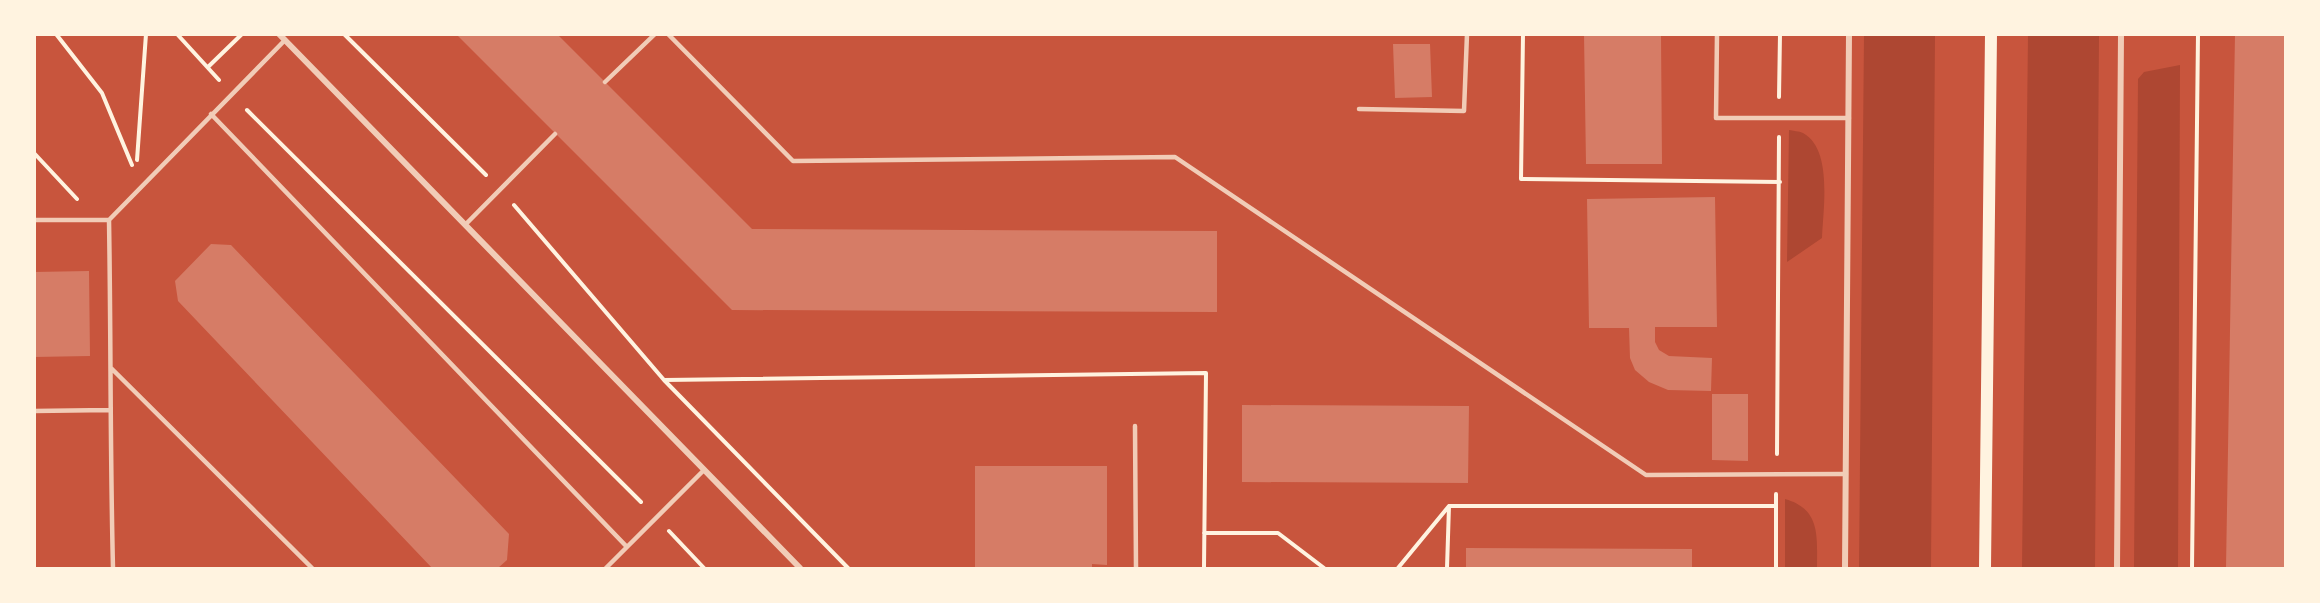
<svg xmlns="http://www.w3.org/2000/svg" width="2320" height="603" font-family="'Noto Sans',sans-serif">
<rect width="100%" height="100%" fill="#c8553d"/>
<path fill="#ae4732" d="M 1864,35 L 1935,35 L 1931,568 L 1859,568 Z
M 2028,35 L 2099,35 L 2095,568 L 2022,568 Z
M 2180,65 L 2178,568 L 2134,568 L 2138,79 L 2144,72 Z
M 1789,130 C 1793,131 1799,131 1803,133 C 1833,149 1823,210 1822,238 L 1787,262 Z
M 1785,499 C 1821,509 1817,537 1817,568 L 1785,568 Z"/>
<path fill="#d67c66" d="M 456,34 L 557,34 L 752,229 L 1217,231 L 1217,312 L 732,310 Z
M 1584,34 L 1661,34 L 1662,164 L 1586,164 Z
M 2235,34 L 2286,34 L 2286,568 L 2226,568 Z
M 1393,44 L 1430,44 L 1432,97 L 1395,98 Z
M 1715,197 L 1717,327 L 1655,327 L 1655,342 L 1659,350 L 1669,356 L 1712,358 L 1711,391 L 1668,390 L 1649,382 L 1635,370 L 1630,358 L 1629,328 L 1589,328 L 1587,199 Z
M 211,244 L 231,245 L 509,534 L 507,560 L 498,568 L 432,568 L 178,301 L 175,281 Z
M 89,271 L 90,356 L 34,357 L 34,272 Z
M 1712,394 L 1748,394 L 1748,461 L 1712,460 Z
M 1242,405 L 1469,406 L 1468,483 L 1242,482 Z
M 975,466 L 1107,466 L 1107,565 L 1092,564 L 1092,568 L 975,568 Z
M 1466,548 L 1692,549 L 1692,568 L 1466,568 Z"/>
<g fill="none" stroke-linecap="round" stroke-linejoin="round">
<path stroke="#fff3e0" stroke-width="4" d="M 56,34 L 102,93 L 132,165
M 177,34 L 219,80
M 344,34 L 486,175
M 1523,34 L 1521,179 L 1780,182
M 208,67 L 242,34
M 1779,97 L 1780,34
M 247,110 L 641,502
M 34,153 L 77,199
M 137,160 L 146,34
M 514,205 L 664,380 L 848,568
M 664,380 L 1206,373 L 1204,568
M 1777,454 L 1779,137
M 1449,506 L 1776,506
M 669,531 L 704,568
M 1204,533 L 1278,533 L 1324,568
M 1398,568 L 1449,506
M 1447,568 L 1449,506
M 1776,568 L 1776,494
M 2192,568 L 2198,34"/>
<path stroke="#f1ccb7" stroke-width="4.5" d="M 668,34 L 793,161 L 1175,157 L 1646,475 L 1846,474
M 1717,34 L 1716,118 L 1849,118
M 605,82 L 655,34
M 1359,109 L 1464,111 L 1467,34
M 211,114 L 627,547
M 34,220 L 109,220
M 465,225 L 555,134
M 111,368 L 312,568
M 34,411 L 109,410
M 1135,426 L 1136,568
M 113,568 C 110,452 111,336 109,220 L 285,40
M 606,568 L 704,470"/>
<path stroke="#f1ccb7" stroke-width="6" d="M 279,34 L 800,568
M 1845,568 L 1849,34
M 2117,568 L 2121,34"/>
<path stroke="#fff3e0" stroke-width="12" d="M 1985,568 L 1991,34"/>
</g>
<rect width="2320" height="603" fill="none" stroke="#fff3e0" stroke-width="72"/>
</svg>
